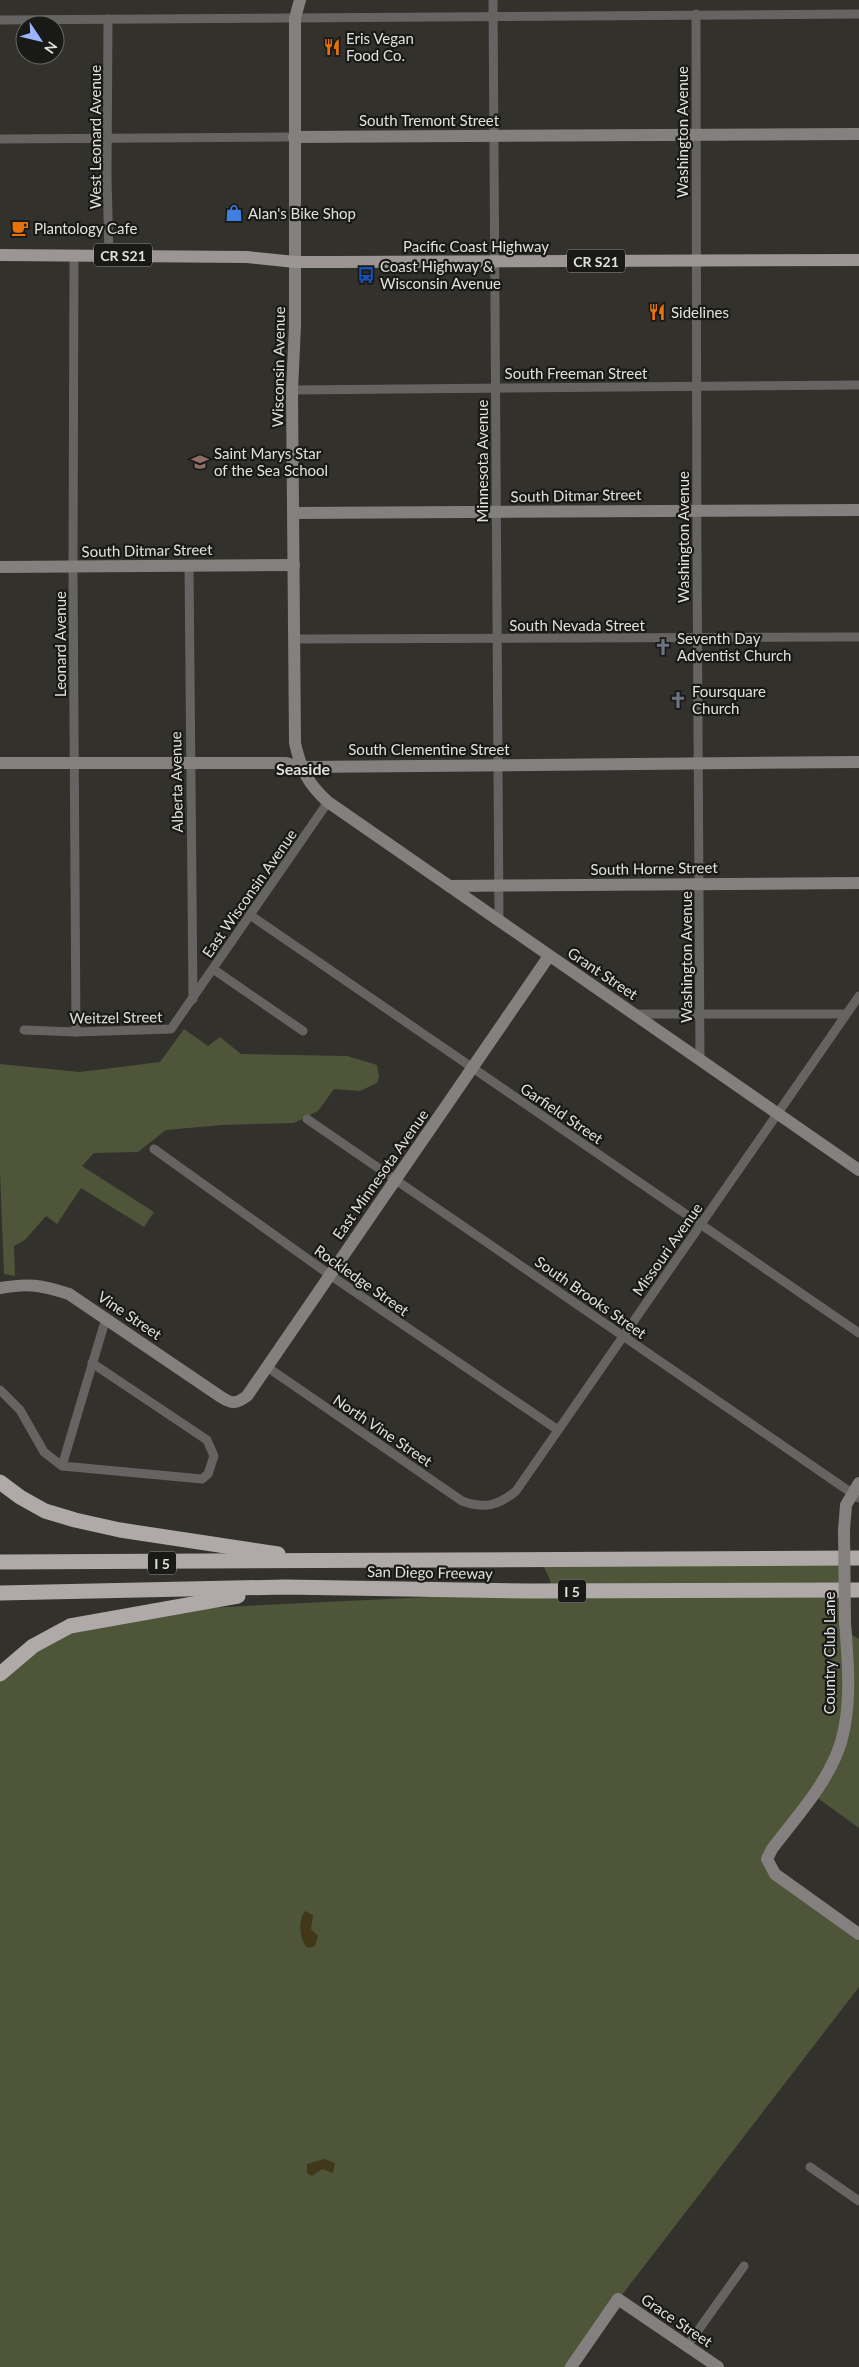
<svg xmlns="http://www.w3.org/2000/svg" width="859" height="2367" font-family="Lato,sans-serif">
<rect width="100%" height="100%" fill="#32312c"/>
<g fill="#4e5539">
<polygon points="184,1029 208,1046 220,1037 241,1054 347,1056 377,1065 379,1077 377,1083 360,1091 334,1089 318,1111 294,1123 222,1125 166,1130 138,1152 94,1153 82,1166 154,1212 144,1227 81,1188 57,1224 46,1216 25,1240 14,1246 15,1276 4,1274 0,1172 0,1064 80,1072 160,1062"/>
<polygon points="538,1555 842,1556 852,1635 859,1639 859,1828 812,1794 769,1862 859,1933 859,1987 618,2300 571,2367 0,2367 0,1672 57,1632 185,1609 551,1591 550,1580"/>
</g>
<g fill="#403818">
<path d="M305,1911L313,1915L311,1929L318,1936L315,1946L308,1948C299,1942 298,1919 305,1911Z"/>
<polygon points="324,2159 335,2163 333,2173 322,2169 312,2176 307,2173 307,2164"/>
</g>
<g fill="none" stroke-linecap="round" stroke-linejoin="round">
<g stroke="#666363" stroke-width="9">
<polyline points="493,0 499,921"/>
<path d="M696,14C696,363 697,711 700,1060"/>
<polyline points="108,19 107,176 109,255"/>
<polyline points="0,20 859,14"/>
<polyline points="0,139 294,137"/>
<polyline points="74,255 73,567 76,1032"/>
<polyline points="292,390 859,385"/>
<polyline points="189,565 193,999"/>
<polyline points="295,639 859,637"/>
<polyline points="250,915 859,1333"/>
<polyline points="213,969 303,1031"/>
<polyline points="634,1014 846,1014"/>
<polyline points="24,1030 76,1032 171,1029 328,802"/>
<polyline points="307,1119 859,1498"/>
<polyline points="154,1149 330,1275 558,1430"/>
<polyline points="92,1363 207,1440 214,1456 208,1474 202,1479 62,1466 106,1318"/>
<path d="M267,1367L462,1501C484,1509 498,1506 516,1491L859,996"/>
<polyline points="0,1390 20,1410 44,1452 62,1466"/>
<polyline points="810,2167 859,2201"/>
<polyline points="687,2346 744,2266"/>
</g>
<g stroke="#84807f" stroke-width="12">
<path d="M300,0L295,18V326L292,390L295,743C301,770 308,784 328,802L859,1170"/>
<polyline points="294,137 859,134"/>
<polyline points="294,513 859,510"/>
<polyline points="0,567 294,565"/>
<polyline points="0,763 286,763 301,767 859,762"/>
<polyline points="449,886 859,883"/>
<path d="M0,1288C29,1283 41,1285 69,1294L221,1397C232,1404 236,1404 247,1396L549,956"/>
<polyline points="844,1530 846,1505 859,1483"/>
<path d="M845,1623C848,1662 852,1705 841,1742C829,1782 796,1817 772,1849L767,1859L775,1874L859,1934"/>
<polyline points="571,2367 618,2299 718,2367"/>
</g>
<polyline stroke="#9b9594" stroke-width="12" points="0,255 247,257 295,262 334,262 859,260"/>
<g stroke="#afa9a7" stroke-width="15">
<polyline points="0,1482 20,1497 45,1511 75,1520 120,1530 278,1554"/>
<polyline points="0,1562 859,1558"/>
<polyline points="0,1593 285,1587 531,1591 859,1590"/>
<polyline points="0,1674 33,1646 70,1626 238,1596"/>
</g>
<polyline stroke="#84807f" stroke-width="12" points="844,1530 845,1623"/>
</g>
<defs>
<g id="restaurant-bare" transform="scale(1.35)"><path d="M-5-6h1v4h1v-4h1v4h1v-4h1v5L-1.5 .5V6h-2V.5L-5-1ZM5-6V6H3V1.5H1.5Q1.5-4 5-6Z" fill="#e8710a" stroke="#191917" stroke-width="2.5" paint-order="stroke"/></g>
<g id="shop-bare" transform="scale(1.35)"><path d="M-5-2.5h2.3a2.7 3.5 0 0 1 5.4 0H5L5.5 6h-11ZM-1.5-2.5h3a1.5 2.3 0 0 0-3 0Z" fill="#3f7fe0" stroke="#191917" stroke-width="2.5" paint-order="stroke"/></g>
<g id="cafe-bare" transform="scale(1.35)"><path d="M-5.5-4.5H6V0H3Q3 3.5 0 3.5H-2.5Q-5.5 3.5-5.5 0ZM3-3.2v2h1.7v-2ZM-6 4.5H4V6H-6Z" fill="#e8710a" stroke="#191917" stroke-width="2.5" paint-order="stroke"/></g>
<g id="bus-bare" transform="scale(1.35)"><path d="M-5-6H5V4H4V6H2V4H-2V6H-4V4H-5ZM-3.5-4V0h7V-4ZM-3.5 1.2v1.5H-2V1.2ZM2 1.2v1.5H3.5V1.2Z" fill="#1a4fb4" stroke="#191917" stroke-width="2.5" paint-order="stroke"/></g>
<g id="school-bare" transform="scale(1.35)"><path d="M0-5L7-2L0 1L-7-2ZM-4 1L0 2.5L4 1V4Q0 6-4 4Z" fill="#8d6e63" stroke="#191917" stroke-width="2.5" paint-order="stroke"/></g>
<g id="church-bare" transform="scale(1.35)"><path d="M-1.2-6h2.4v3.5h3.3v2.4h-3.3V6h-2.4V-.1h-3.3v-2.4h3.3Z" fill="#6b7280" stroke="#191917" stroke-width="2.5" paint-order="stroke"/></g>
</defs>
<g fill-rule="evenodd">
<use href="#restaurant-bare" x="332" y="47"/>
<use href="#shop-bare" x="234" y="213"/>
<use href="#cafe-bare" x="20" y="228"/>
<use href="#bus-bare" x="366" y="275"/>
<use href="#restaurant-bare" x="657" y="312"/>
<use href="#school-bare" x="200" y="462"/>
<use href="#church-bare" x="663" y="647"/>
<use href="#church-bare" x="678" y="700"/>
</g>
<g text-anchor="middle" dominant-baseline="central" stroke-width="4.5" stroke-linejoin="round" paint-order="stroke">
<g fill="#191917" stroke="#a4a4a2" stroke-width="1">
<rect x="94" y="243.5" width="58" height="23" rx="4"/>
<rect x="567" y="249.5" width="58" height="23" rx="4"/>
<rect x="148" y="1551.5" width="28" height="23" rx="4"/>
<rect x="558" y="1579.5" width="28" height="23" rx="4"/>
</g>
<g font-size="14" font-weight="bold" fill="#e0e0dd">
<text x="123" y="255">CR S21</text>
<text x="596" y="261">CR S21</text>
<text x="162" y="1563">I 5</text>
<text x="572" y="1591">I 5</text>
</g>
<g font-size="15" fill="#e0e0dd" stroke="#191917" text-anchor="start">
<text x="346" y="38">Eris Vegan<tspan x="346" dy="17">Food Co.</tspan></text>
<text x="248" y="213">Alan's Bike Shop</text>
<text x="34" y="228">Plantology Cafe</text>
<text x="380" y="266">Coast Highway &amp;<tspan x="380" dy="17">Wisconsin Avenue</tspan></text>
<text x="671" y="312">Sidelines</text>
<text x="214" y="453">Saint Marys Star<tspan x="214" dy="17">of the Sea School</tspan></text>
<text x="677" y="638">Seventh Day<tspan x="677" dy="17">Adventist Church</tspan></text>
<text x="692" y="691">Foursquare<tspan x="692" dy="17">Church</tspan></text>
</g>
<g font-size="15" fill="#e0e0dd" stroke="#191917">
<text x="429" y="120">South Tremont Street</text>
<text transform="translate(682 132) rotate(-90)">Washington Avenue</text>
<text transform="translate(95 137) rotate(-90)">West Leonard Avenue</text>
<text x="476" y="246">Pacific Coast Highway</text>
<text transform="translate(278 367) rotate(-89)">Wisconsin Avenue</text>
<text x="576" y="373">South Freeman Street</text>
<text transform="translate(482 461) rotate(-90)">Minnesota Avenue</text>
<text transform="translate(576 495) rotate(-1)">South Ditmar Street</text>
<text transform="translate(683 537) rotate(-90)">Washington Avenue</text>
<text transform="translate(147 550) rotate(-1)">South Ditmar Street</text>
<text x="577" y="625">South Nevada Street</text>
<text transform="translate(60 644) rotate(-90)">Leonard Avenue</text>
<text x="429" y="749">South Clementine Street</text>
<text transform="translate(176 782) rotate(-91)">Alberta Avenue</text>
<text transform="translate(654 868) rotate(-1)">South Horne Street</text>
<text transform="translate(249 893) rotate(-55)">East Wisconsin Avenue</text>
<text transform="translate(686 957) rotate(-90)">Washington Avenue</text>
<text transform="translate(603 973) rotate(34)">Grant Street</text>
<text transform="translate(116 1017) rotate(-1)">Weitzel Street</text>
<text transform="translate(562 1113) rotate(34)">Garfield Street</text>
<text transform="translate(380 1174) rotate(-55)">East Minnesota Avenue</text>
<text transform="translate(667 1249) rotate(-55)">Missouri Avenue</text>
<text transform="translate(362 1280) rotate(35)">Rockledge Street</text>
<text transform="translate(591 1297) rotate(35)">South Brooks Street</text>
<text transform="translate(130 1315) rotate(34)">Vine Street</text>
<text transform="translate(383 1430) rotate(34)">North Vine Street</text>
<text transform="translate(430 1572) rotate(1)">San Diego Freeway</text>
<text transform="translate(829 1653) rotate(-90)">Country Club Lane</text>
<text transform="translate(677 2320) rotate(34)">Grace Street</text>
</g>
<g font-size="16" font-weight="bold" fill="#e0e0dd" stroke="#191917">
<text x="303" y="768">Seaside</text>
</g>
</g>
<g transform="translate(40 40) rotate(125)"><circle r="24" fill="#191917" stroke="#696966"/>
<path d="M0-4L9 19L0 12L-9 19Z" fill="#9bb4fd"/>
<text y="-8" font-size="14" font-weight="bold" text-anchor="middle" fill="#e0e0dd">N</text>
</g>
</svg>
